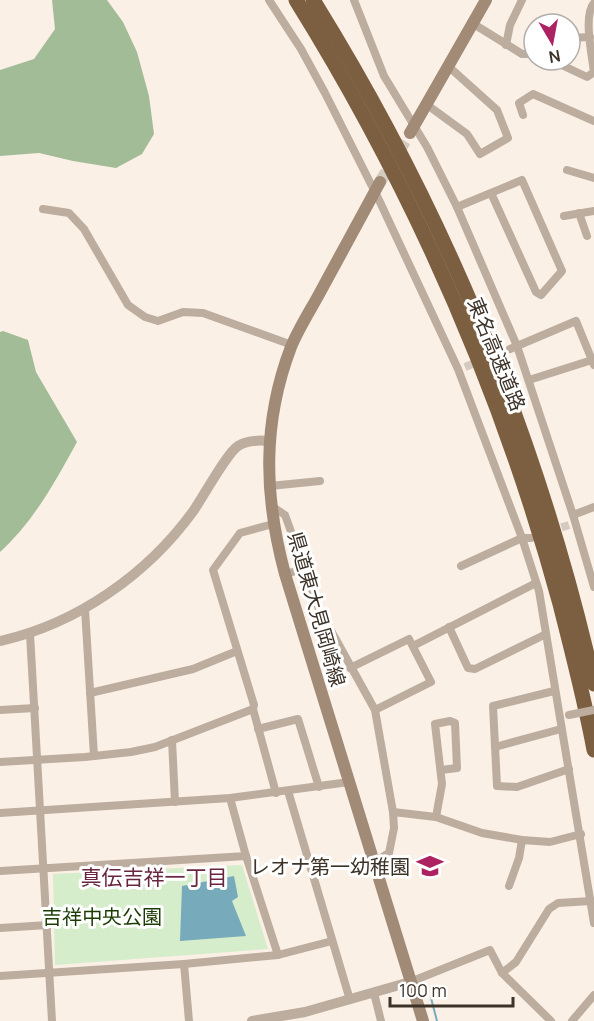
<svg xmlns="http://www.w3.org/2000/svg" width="594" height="1021" font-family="Manrope,'Noto Sans JP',sans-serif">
<rect width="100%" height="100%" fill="#fbf0e6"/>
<polygon fill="#d6edcb" points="242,865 268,949 55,965 53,874"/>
<g fill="#a2bc97">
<polygon points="52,0 107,0 123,22 137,52 149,96 154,134 142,154 116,168 73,161 39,153 0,156 0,70 34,59 55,29"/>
<path d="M3,331L28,340L36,372L77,442C55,482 34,521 0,552V332Z"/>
</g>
<polygon fill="#7ab" points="234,876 238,897 232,901 246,936 180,941 182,886"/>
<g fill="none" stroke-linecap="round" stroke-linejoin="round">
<polyline stroke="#7ab" stroke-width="2" points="431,998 437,1021"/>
<g stroke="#d5cac0" stroke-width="8" stroke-dasharray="8 4" stroke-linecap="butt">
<polyline points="465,367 510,349"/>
<polyline points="550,531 569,525"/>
</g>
<polyline stroke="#d5cac0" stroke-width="12" stroke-dasharray="12 6" stroke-linecap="butt" points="380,182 410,133"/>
<g stroke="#bcad9f" stroke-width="8">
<polyline points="269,0 301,49 325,93 379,200 458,369 522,538 539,591 594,923"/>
<polyline points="354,0 384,76 427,147 457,207 517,346 573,515 594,587"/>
<path d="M594,3C583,15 592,55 594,72"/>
<polyline points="472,23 522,54 534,54"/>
<polyline points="570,38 590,37"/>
<polyline points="506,45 510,25 522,0"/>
<polyline points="551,60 587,77 594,72"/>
<polyline points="426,104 467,134 480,154 508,138 497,110 448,66"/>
<polyline points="523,115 519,103 533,94 594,121"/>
<polyline points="567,170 594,178"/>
<polyline points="457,207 522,180 562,271 541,295 536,292 491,193"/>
<polyline points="43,209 69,213 84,229 128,305 145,317 158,321 183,312 203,313 292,345"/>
<polyline points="579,213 587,236"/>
<polyline points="564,216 594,211"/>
<polyline points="510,349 576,321 594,365"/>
<polyline points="529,380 592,360"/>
<polyline points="270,486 320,481"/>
<polyline points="273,507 285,515 319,609 375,710 393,812 394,828 389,853 373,863"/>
<polyline points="573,515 594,507"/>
<polyline points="273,524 240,533 213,570 254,705 253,709 276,793"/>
<polyline points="461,566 522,538 531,538"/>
<polyline points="285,574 304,569"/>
<polyline points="85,609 94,756"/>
<polyline points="449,627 468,668 475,669 546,634"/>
<polyline points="30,634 52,1021"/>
<polyline points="413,646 536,583"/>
<polyline points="350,668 409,639 431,682 375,710"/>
<polyline points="554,691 493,706 497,786 517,787 569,769"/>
<polyline points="90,693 193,669 237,651"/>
<polyline points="0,710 35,708"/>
<polyline points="258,729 298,719 319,787"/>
<polyline points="172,740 175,802"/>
<polyline points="495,747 561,729"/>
<polyline points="0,762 85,757 131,752 155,747 253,709"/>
<polyline points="288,791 350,1000"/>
<polyline points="230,798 246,856 278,955"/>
<polyline points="393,812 436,817 482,833 522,840 550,842 581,834"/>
<polyline points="0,813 230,798 349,782"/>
<polyline points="436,817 442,784 435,724 450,721 455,723 457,768 441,770"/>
<polyline points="0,871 246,856"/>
<polyline points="509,886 519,858 522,840"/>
<polyline points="0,928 48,925"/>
<polyline points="184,964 189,1021"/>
<polyline points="502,973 516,962 549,909 558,903 591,901"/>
<polyline points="0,976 184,964 278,955 332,941"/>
<polyline points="410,982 490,950 502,973 551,1021"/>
<polyline points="374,993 381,1021"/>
<polyline points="572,1021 594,995"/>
</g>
<g stroke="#bcad9f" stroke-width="10">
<path d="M0,641C77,624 148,574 194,510C203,497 227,453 238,446C247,440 258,440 269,441"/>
<polyline points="252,1021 305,1012 410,982"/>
</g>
<g stroke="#a18b76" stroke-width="12">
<polyline points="410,133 486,0"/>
<path d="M380,182C359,221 338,259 317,298C308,314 298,330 291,347C262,423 264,496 285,574L423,1021"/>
</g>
<g stroke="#7c5e40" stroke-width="15">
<path d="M296,0C413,188 502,391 560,604C572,652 585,701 594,750"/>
<path d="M313,0C444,211 539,442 594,684"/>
</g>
<polyline stroke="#bcad9f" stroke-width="8" points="569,715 594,710"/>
</g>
<defs>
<g id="school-bare" transform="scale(2.07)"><path d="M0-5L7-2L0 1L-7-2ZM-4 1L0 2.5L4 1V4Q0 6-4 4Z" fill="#ad2260" stroke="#fff" stroke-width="2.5" paint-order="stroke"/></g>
</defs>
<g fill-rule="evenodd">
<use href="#school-bare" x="430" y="866"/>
</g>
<g text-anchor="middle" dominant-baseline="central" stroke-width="6" stroke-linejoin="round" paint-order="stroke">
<g font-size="20" fill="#3c3228" stroke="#fff">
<text transform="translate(497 354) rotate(68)">東名高速道路</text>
<text transform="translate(317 609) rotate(74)">県道東大見岡崎線</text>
</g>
<g font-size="20" fill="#3c3228" stroke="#fff" text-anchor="end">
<text x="410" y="866">レオナ第一幼稚園</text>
</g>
<g font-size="20" fill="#1c3c05" stroke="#fff">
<text x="102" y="916">吉祥中央公園</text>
</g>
<g font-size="21" fill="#68253f" stroke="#fff">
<text x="154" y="877">真伝吉祥一丁目</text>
</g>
</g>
<g transform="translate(552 42) rotate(170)"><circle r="28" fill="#ffffff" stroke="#b1ada9" stroke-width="1.5"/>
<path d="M0-4.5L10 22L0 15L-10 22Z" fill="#ad2260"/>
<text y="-9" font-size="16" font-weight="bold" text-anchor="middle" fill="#3c3228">N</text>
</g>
<path d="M390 997v9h123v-9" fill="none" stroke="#3c3228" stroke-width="3"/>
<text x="399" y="997" font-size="18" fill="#3c3228" stroke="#ffffff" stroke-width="4.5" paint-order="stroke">100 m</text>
</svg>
